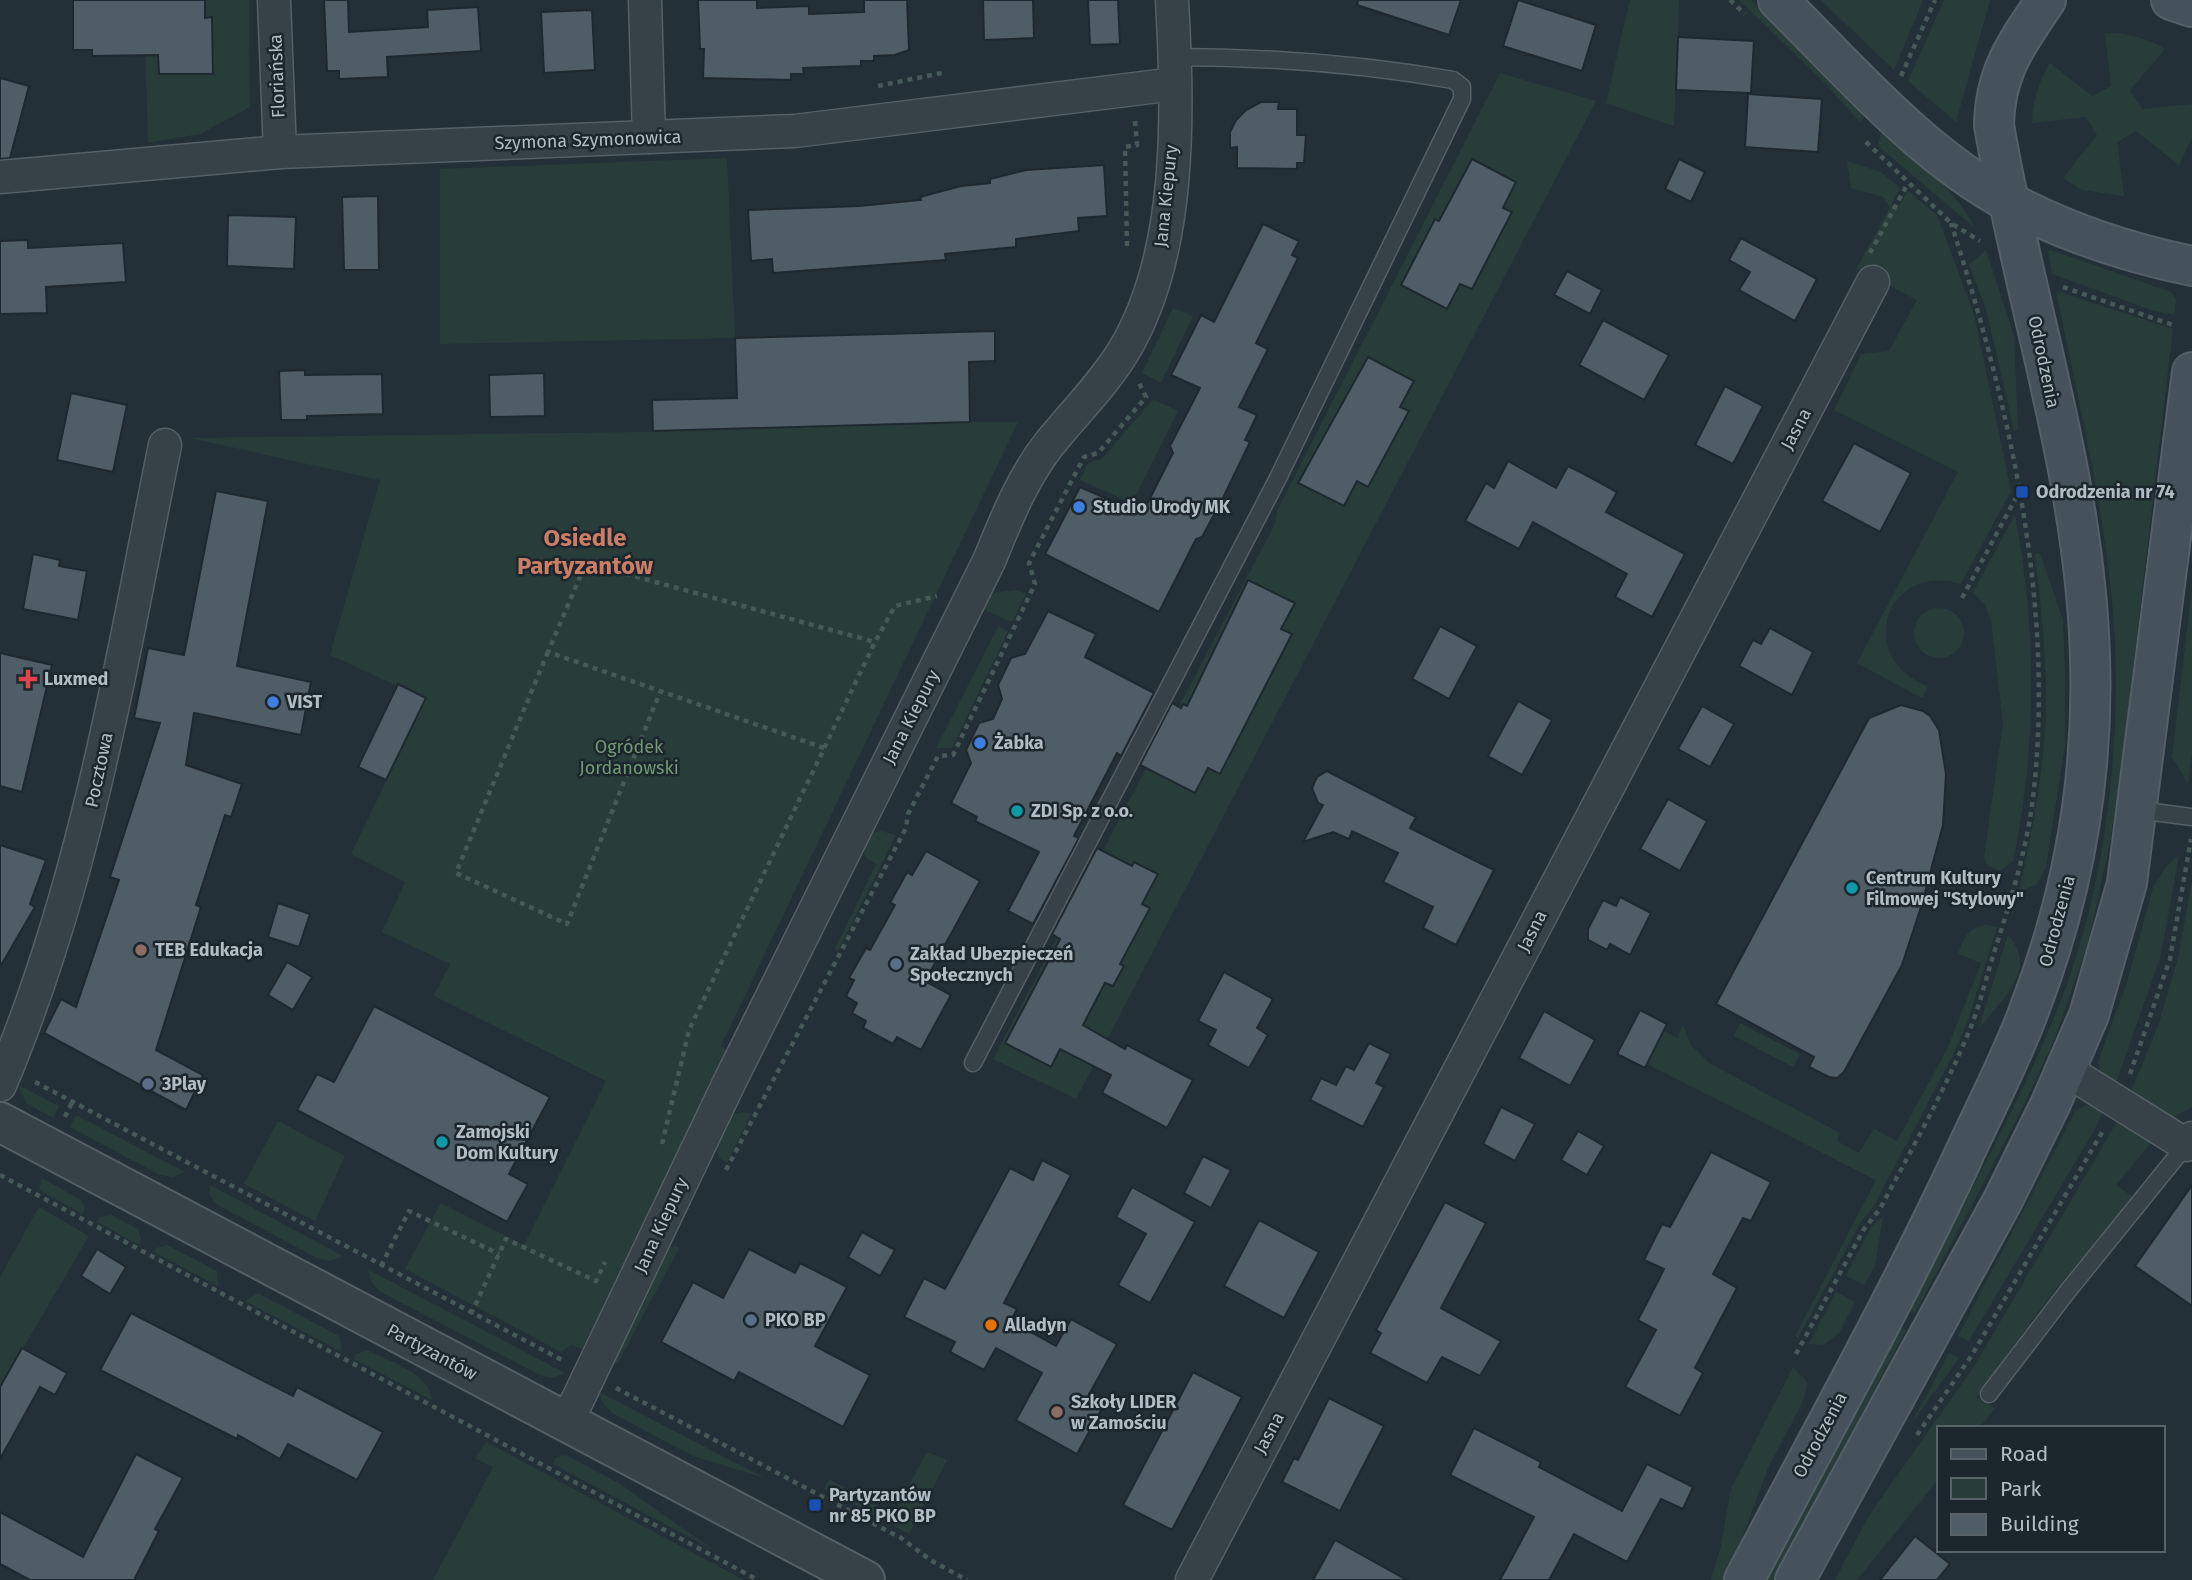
<svg xmlns="http://www.w3.org/2000/svg" width="2192" height="1580" font-family="'Fira Sans',sans-serif">
<rect width="100%" height="100%" fill="#233038"/>
<g fill="#283d39">
<polygon points="144,0 249,0 250,107 200,134 148,143"/>
<polygon points="1630,0 1679,0 1674,126 1606,103"/>
<polygon points="1739,0 1751,0 1865,116 1860,122 1825,83"/>
<polygon points="1821,0 1923,0 1894,70"/>
<polygon points="1944,0 1990,0 1956,122 1908,81"/>
<path d="M2105,33C2128,33 2144,37 2165,49L2130,90L2142,109L2192,104V138L2179,165L2136,131L2117,142L2124,196L2082,190L2063,178L2097,135L2086,117L2032,123C2033,100 2038,83 2050,63L2092,96L2111,86Z"/>
<polygon points="1500,73 1596,101 1076,1099 993,1059 1275,524 1277,511"/>
<path d="M1882,129C1916,160 1954,187 1975,228L1878,146Z"/>
<polygon points="727,158 735,338 440,344 440,169"/>
<path d="M1847,161L1881,172L1900,188L1891,205L1897,209L1908,191L1937,215L1974,314L2011,491L1961,584C1885,561 1854,659 1928,686L1922,698L1857,663L1958,472L1834,410L1861,354L1889,351L1917,300L1856,269L1890,208L1883,197L1851,188Z"/>
<polygon points="1986,250 2014,336 2018,429 2014,430 1986,309 1969,265"/>
<polygon points="2051,250 2171,292 2176,299 2175,315 2154,311 2052,274 2048,251"/>
<path d="M2056,291L2173,329L2121,769L2110,842L2088,943L2055,1038L2021,1111L1915,1313L1908,1309C1963,1203 2024,1099 2066,987C2107,875 2123,732 2113,612C2104,504 2077,397 2056,291Z"/>
<polygon points="1173,308 1193,316 1161,383 1142,373"/>
<polygon points="1153,399 1178,411 1132,503 1080,480 1088,463 1102,459"/>
<polygon points="970,422 1018,422 721,1046 727,1050 582,1349 571,1345 561,1352 405,1269 441,1203 524,1245 606,1081 434,996 450,964 382,932 405,882 351,854 426,699 330,655 380,480 190,438 640,432"/>
<path d="M2015,515C2037,631 2037,746 2013,861L2000,871L1988,866L1984,857L2003,723L1991,621L1985,605L1973,592Z"/>
<path d="M2040,553L2063,620L2065,672V745L2046,867L2037,884L2019,892C2033,826 2047,760 2046,692C2046,646 2040,600 2035,554Z"/>
<polygon points="2192,588 2192,752 2188,784 2172,757"/>
<polygon points="1015,590 1026,594 1012,622 980,608 993,593"/>
<circle cx="1939" cy="633" r="25"/>
<polygon points="998,627 1008,631 952,748 936,748"/>
<polygon points="881,831 896,835 838,951 835,949 876,864 866,858 862,848 870,834"/>
<polygon points="2179,855 2161,955 2115,1086 2100,1074 2098,1061 2126,986 2153,888 2165,868"/>
<polygon points="2192,880 2192,1107 2172,1118 2116,1185 2133,1197 2047,1300 1976,1397 1995,1408 1979,1428 1938,1428 1938,1480 1857,1580 1835,1580 1868,1517 1975,1365 2122,1113 2158,1026 2178,958"/>
<path d="M1986,925L1997,927L1968,1020L1954,1053L1873,1208L1862,1220L1798,1338L1795,1336L1876,1180L1647,1064L1664,1031L1677,1038L1683,1025L1691,1045L1709,1063L1840,1133L1837,1141L1859,1153L1874,1129L1897,1141L1947,1049L1981,963L1958,954C1964,938 1968,927 1986,925Z"/>
<path d="M2008,935C2041,972 1997,1003 1978,1030Z"/>
<polygon points="1740,1023 1800,1054 1793,1067 1734,1036"/>
<polygon points="18,1085 59,1106 53,1118 26,1103"/>
<polygon points="2091,1103 2106,1106 2092,1134 1969,1341 1958,1336 2076,1110"/>
<polygon points="745,1112 751,1114 727,1163 718,1157 717,1143 732,1114"/>
<polygon points="76,1115 185,1172 173,1177 160,1175 70,1127"/>
<polygon points="278,1121 345,1156 315,1221 244,1184"/>
<polygon points="42,1178 81,1200 85,1209 82,1214 39,1190"/>
<polygon points="210,1185 343,1256 330,1261 317,1258 216,1204 210,1195"/>
<polygon points="39,1207 89,1236 0,1387 0,1277"/>
<polygon points="111,1215 138,1229 141,1240 139,1245 97,1222 99,1217"/>
<polygon points="1883,1216 1875,1266 1864,1285 1846,1276 1871,1227"/>
<polygon points="167,1245 217,1271 218,1286 154,1252 156,1248"/>
<polygon points="675,1246 679,1248 619,1361 616,1364 609,1362 665,1248"/>
<polygon points="369,1270 565,1373 551,1378 538,1374 379,1291 371,1281"/>
<polygon points="1836,1292 1855,1302 1839,1333 1823,1345 1809,1344"/>
<polygon points="258,1293 339,1336 342,1347 340,1351 245,1301"/>
<polygon points="1898,1326 1906,1330 1774,1580 1763,1580"/>
<path d="M367,1350C388,1361 430,1373 432,1400L354,1359L356,1354Z"/>
<polygon points="1949,1353 1959,1358 1911,1424"/>
<polygon points="1793,1367 1807,1382 1804,1399 1768,1468 1729,1573 1725,1580 1711,1580 1721,1546 1731,1489"/>
<polygon points="599,1392 765,1478 693,1456 612,1413 603,1403"/>
<polygon points="486,1442 744,1580 433,1580 493,1467 475,1458"/>
<polygon points="927,1452 947,1460 909,1534 824,1489 829,1479 893,1514"/>
<polygon points="566,1455 620,1484 715,1551 553,1464 556,1457"/>
</g>
<g fill="#4e5d66" stroke="#1e282f" stroke-width="2">
<polygon points="73,0 205,0 205,18 212,17 213,74 159,74 158,55 92,56 92,50 73,50"/>
<polygon points="324,0 348,0 349,32 428,27 427,10 478,7 481,51 387,57 388,77 339,79 339,71 327,71"/>
<polygon points="698,0 757,0 757,8 809,6 809,14 864,12 864,0 907,0 909,50 895,55 874,56 874,61 861,61 861,66 803,68 804,74 791,74 791,80 703,78 704,49 700,49"/>
<polygon points="983,0 1033,0 1034,38 984,40"/>
<polygon points="1088,0 1118,0 1120,44 1090,45"/>
<polygon points="1358,0 1461,0 1449,35 1357,5"/>
<polygon points="1518,0 1596,25 1582,71 1503,46"/>
<polygon points="592,10 595,70 544,73 541,12"/>
<polygon points="1678,37 1754,41 1751,93 1676,90"/>
<polygon points="0,78 29,86 10,158 0,159"/>
<polygon points="1748,94 1822,99 1818,152 1745,147"/>
<polygon points="1261,102 1279,102 1278,109 1297,109 1297,135 1306,135 1304,163 1297,163 1297,169 1237,168 1237,147 1230,148 1230,132 1236,120 1246,110"/>
<polygon points="1472,159 1516,182 1503,208 1512,212 1472,289 1460,284 1447,309 1401,285 1435,219 1439,221"/>
<polygon points="1679,159 1705,172 1691,202 1665,189"/>
<polygon points="1104,165 1107,216 1078,218 1079,231 1016,239 1016,247 945,254 946,260 773,273 772,259 751,261 748,210 859,206 921,200 920,197 961,186 990,183 990,179 1026,170"/>
<polygon points="378,196 379,270 344,270 342,197"/>
<polygon points="228,215 296,217 294,269 227,266"/>
<polygon points="1263,224 1299,241 1292,255 1298,258 1256,343 1268,349 1239,407 1257,415 1245,440 1250,442 1221,502 1202,537 1196,539 1159,612 1045,554 1080,487 1142,514 1173,453 1170,446 1200,388 1171,375 1201,315 1214,322"/>
<polygon points="1741,238 1817,279 1795,321 1739,290 1750,272 1729,260"/>
<polygon points="28,240 28,248 123,243 126,282 46,287 47,313 0,314 0,241"/>
<polygon points="1567,271 1602,290 1590,314 1554,295"/>
<polygon points="1603,320 1669,355 1644,400 1579,365"/>
<polygon points="995,331 995,361 969,362 970,422 653,431 652,400 737,398 735,338"/>
<polygon points="1368,357 1414,381 1400,407 1409,411 1368,487 1357,481 1344,506 1298,483"/>
<polygon points="305,370 305,375 382,374 383,414 307,416 307,420 281,420 279,371"/>
<polygon points="544,373 545,416 490,417 489,375"/>
<polygon points="1725,386 1763,406 1733,464 1695,445"/>
<polygon points="71,393 127,405 113,472 57,460"/>
<polygon points="1854,443 1911,473 1880,532 1822,501"/>
<polygon points="1508,461 1556,488 1568,466 1586,475 1617,492 1606,512 1685,554 1652,617 1615,597 1627,574 1533,522 1519,549 1465,521 1486,483 1494,488"/>
<polygon points="216,491 268,501 237,666 311,682 301,735 194,713 186,765 242,784 231,817 225,815 196,905 201,907 156,1050 203,1075 186,1110 44,1033 61,999 76,1007 119,880 110,877 160,723 134,718 148,648 184,655"/>
<polygon points="33,554 60,560 59,566 87,571 78,620 23,609"/>
<polygon points="1248,580 1295,603 1281,629 1292,634 1220,774 1208,768 1195,793 1140,765 1172,703 1181,708 1183,704 1187,706"/>
<polygon points="1048,611 1096,634 1085,657 1154,693 1121,756 1117,753 1074,836 1079,838 1033,924 1008,911 1039,852 975,821 977,817 951,803 971,763 966,750 979,723 993,719 1002,699 998,685 1011,658 1025,654"/>
<polygon points="1440,626 1477,646 1449,699 1412,679"/>
<polygon points="1770,628 1813,652 1792,695 1739,666 1753,640 1761,644"/>
<polygon points="0,653 52,665 22,792 0,786"/>
<polygon points="398,684 426,698 386,780 358,767"/>
<polygon points="1518,701 1552,720 1522,775 1488,756"/>
<polygon points="1901,705 1923,711 1930,716 1939,730 1946,774 1943,825 1922,904 1902,965 1844,1072 1837,1078 1829,1077 1809,1067 1814,1057 1716,1004 1869,718"/>
<polygon points="1702,706 1734,724 1710,767 1678,749"/>
<polygon points="1327,771 1416,817 1410,828 1494,870 1456,945 1423,928 1433,907 1383,882 1398,853 1352,831 1349,839 1333,832 1303,842 1323,805 1318,803 1312,788 1317,777"/>
<polygon points="1668,799 1707,821 1680,871 1640,849"/>
<polygon points="0,845 46,860 30,904 35,907 0,967"/>
<polygon points="1097,848 1132,866 1134,862 1158,874 1142,904 1150,908 1120,964 1124,966 1113,986 1105,983 1083,1025 1125,1049 1127,1045 1193,1080 1167,1128 1102,1093 1111,1075 1060,1049 1051,1067 1005,1043 1060,939 1052,934"/>
<polygon points="926,851 980,881 925,981 951,995 921,1050 897,1037 893,1044 863,1028 866,1021 852,1013 857,1003 846,996 854,980 849,978 866,948 870,950 895,905 890,903 907,872 912,875"/>
<polygon points="1620,897 1651,913 1630,955 1610,944 1607,950 1588,940 1588,929 1603,900 1616,906"/>
<polygon points="278,903 310,914 299,947 268,937"/>
<polygon points="287,962 312,977 293,1010 268,995"/>
<polygon points="1224,972 1273,999 1257,1028 1268,1035 1249,1068 1208,1045 1216,1030 1198,1021"/>
<polygon points="374,1006 550,1097 509,1174 528,1184 507,1222 297,1110 317,1074 334,1082"/>
<polygon points="1640,1010 1667,1024 1645,1068 1617,1054"/>
<polygon points="1544,1011 1595,1040 1570,1086 1519,1058"/>
<polygon points="1369,1043 1391,1054 1376,1083 1384,1087 1363,1127 1310,1100 1321,1078 1336,1085 1346,1066 1354,1070"/>
<polygon points="1501,1107 1535,1124 1515,1161 1483,1144"/>
<polygon points="1578,1131 1604,1146 1587,1175 1561,1160"/>
<polygon points="1711,1152 1771,1182 1751,1221 1743,1218 1713,1274 1737,1288 1695,1368 1703,1373 1680,1416 1625,1387 1656,1330 1638,1320 1664,1269 1644,1260 1662,1224 1670,1227"/>
<polygon points="1203,1156 1231,1170 1211,1208 1184,1193"/>
<polygon points="1042,1160 1071,1175 1004,1303 1017,1309 1011,1321 1056,1346 1071,1319 1117,1344 1087,1398 1103,1407 1077,1454 1016,1420 1042,1373 996,1348 984,1370 950,1352 955,1342 904,1317 924,1278 945,1289 1010,1168 1033,1180"/>
<polygon points="2192,1185 2192,1306 2135,1266"/>
<polygon points="1132,1187 1195,1222 1150,1303 1118,1285 1146,1234 1116,1217"/>
<polygon points="1445,1202 1486,1223 1441,1308 1501,1341 1480,1376 1442,1357 1427,1383 1370,1353 1381,1333 1376,1330"/>
<polygon points="1259,1220 1319,1252 1284,1318 1224,1286"/>
<polygon points="862,1232 895,1250 880,1276 848,1257"/>
<polygon points="97,1249 126,1267 110,1294 81,1276"/>
<polygon points="749,1249 795,1273 800,1263 847,1287 815,1346 870,1375 843,1427 739,1372 734,1381 661,1342 693,1282 723,1298"/>
<polygon points="131,1313 293,1396 297,1387 383,1432 357,1480 288,1444 280,1459 238,1435 237,1439 100,1370"/>
<polygon points="22,1348 67,1373 55,1395 40,1387 0,1459 0,1387"/>
<polygon points="1193,1372 1242,1397 1172,1530 1123,1505"/>
<polygon points="1329,1398 1384,1426 1340,1511 1282,1482 1294,1458 1298,1460"/>
<polygon points="1474,1428 1541,1462 1539,1467 1622,1511 1647,1464 1693,1487 1683,1509 1661,1499 1627,1562 1574,1534 1549,1580 1500,1580 1534,1517 1450,1475"/>
<polygon points="136,1454 183,1478 155,1529 159,1531 134,1580 30,1580 0,1564 0,1512 83,1557"/>
<polygon points="1915,1536 1950,1564 1937,1580 1880,1580"/>
<polygon points="1335,1540 1407,1580 1313,1580"/>
</g>
<g fill="none" stroke-linecap="round" stroke-linejoin="round">
<g stroke="#545f66" stroke-width="19">
<g id="service">
<polyline points="2138,810 2192,817"/>
<path d="M973,1063L1277,480L1462,99V87L1453,80C1361,64 1268,57 1174,57"/>
<polyline points="1989,1394 2067,1292 2186,1145 2190,1148"/>
</g>
</g>
<g stroke="#545f66" stroke-width="35">
<g id="minor">
<polyline points="274,0 280,152"/>
<polyline points="645,0 649,137"/>
<polyline points="0,177 280,152 795,131 1175,84"/>
<polyline points="2066,1070 2186,1145 2192,1138"/>
<path d="M0,1085C87,879 121,662 165,445"/>
<path d="M567,1422L729,1083L989,561C1006,520 1022,478 1050,443C1074,413 1102,386 1123,352C1183,254 1178,111 1172,0"/>
<polyline points="1192,1580 1873,282"/>
</g>
</g>
<g stroke="#545f66" stroke-width="42">
<polyline id="tertiary" points="0,1122 865,1580"/>
</g>
<g stroke="#545f66" stroke-width="42">
<g id="secondary">
<path d="M1778,0C1850,71 1921,155 2011,203C2068,233 2129,253 2192,266"/>
<polyline points="2171,0 2192,7"/>
<path d="M1744,1580C1817,1441 1894,1304 1961,1161C1983,1112 2009,1064 2028,1013C2072,900 2094,779 2090,657C2085,476 2024,302 1994,125C1995,71 2017,43 2046,0"/>
<polyline points="1795,1580 2003,1200 2051,1103 2089,1015 2127,883 2192,372"/>
</g>
</g>
<g stroke="#465a58" stroke-width="4.5" stroke-dasharray="5 5" stroke-linecap="butt">
<polyline points="1730,0 1745,14"/>
<polyline points="1901,76 1935,0"/>
<polyline points="878,86 942,73"/>
<polyline points="1866,142 1951,223 1980,241"/>
<polyline points="1127,246 1125,147 1137,145 1135,121"/>
<polyline points="1870,253 1908,183"/>
<polyline points="2063,287 2173,325"/>
<polyline points="1962,598 2018,494"/>
<polyline points="548,652 456,873 567,924 660,692"/>
<polyline points="824,748 548,652 586,563 875,642"/>
<polyline points="2130,1074 2170,959 2191,839"/>
<polyline points="35,1082 562,1360"/>
<polyline points="65,1117 72,1102"/>
<polyline points="662,1144 689,1030 875,642 895,606 937,596"/>
<polyline points="726,1170 906,828 908,814 938,756 953,755 1035,584 1029,563 1084,457 1098,453 1146,397 1139,383"/>
<polyline points="0,1175 758,1580"/>
<polyline points="381,1266 409,1211 499,1254"/>
<polyline points="471,1314 506,1239 596,1281 605,1262"/>
<path d="M1796,1354L1864,1229L1880,1209C1911,1150 1945,1091 1970,1029C1980,1005 1986,978 1994,953C2009,905 2025,856 2032,805C2057,612 2010,407 1951,223"/>
<polyline points="616,1388 901,1538 932,1561 967,1580"/>
<polyline points="1917,1435 1972,1355 2104,1129"/>
</g>
<use href="#service" stroke="#364148" stroke-width="16"/>
<use href="#minor" stroke="#364148" stroke-width="32"/>
<use href="#tertiary" stroke="#364148" stroke-width="38"/>
<use href="#secondary" stroke="#45525b" stroke-width="38"/>
</g>
<g fill="#1a4fb4" stroke="#1c262d" stroke-width="2.5">
<rect x="2015" y="485" width="14" height="14" rx="3.5"/>
<rect x="808" y="1498" width="14" height="14" rx="3.5"/>
</g>
<g fill="#3f7fe0" stroke="#1c262d" stroke-width="2.5">
<circle cx="1079" cy="507" r="7"/>
<circle cx="273" cy="702" r="7"/>
<circle cx="980" cy="743" r="7"/>
</g>
<path fill="#e0444e" stroke="#1c262d" stroke-width="2.5" d="M24.5 668.5h7v7h7v7h-7v7h-7v-7h-7v-7h7z"/>
<g fill="#0f9aa8" stroke="#1c262d" stroke-width="2.5">
<circle cx="1017" cy="811" r="7"/>
<circle cx="1852" cy="888" r="7"/>
<circle cx="442" cy="1142" r="7"/>
</g>
<g fill="#8d6e63" stroke="#1c262d" stroke-width="2.5">
<circle cx="141" cy="950" r="7"/>
<circle cx="1057" cy="1412" r="7"/>
</g>
<g fill="#5c6f8a" stroke="#1c262d" stroke-width="2.5">
<circle cx="896" cy="964" r="7"/>
<circle cx="148" cy="1084" r="7"/>
<circle cx="751" cy="1320" r="7"/>
</g>
<circle fill="#e8710a" stroke="#1c262d" stroke-width="2.5" cx="991" cy="1325" r="7"/>
<g text-anchor="middle" dominant-baseline="central" stroke-width="5" stroke-linejoin="round" paint-order="stroke">
<g font-size="18" fill="#b1bdc4" stroke="#1c262d">
<text transform="translate(277 76) rotate(-92)">Floriańska</text>
<text transform="translate(588 140) rotate(-2)">Szymona Szymonowica</text>
<text transform="translate(1166 196) rotate(-84)">Jana Kiepury</text>
<text transform="translate(2044 362) rotate(78)">Odrodzenia</text>
<text transform="translate(1796 429) rotate(-62)">Jasna</text>
<text transform="translate(911 717) rotate(-63)">Jana Kiepury</text>
<text transform="translate(99 770) rotate(-78)">Pocztowa</text>
<text transform="translate(2057 921) rotate(-75)">Odrodzenia</text>
<text transform="translate(1532 931) rotate(-63)">Jasna</text>
<text transform="translate(661 1225) rotate(-65)">Jana Kiepury</text>
<text transform="translate(432 1352) rotate(28)">Partyzantów</text>
<text transform="translate(1269 1433) rotate(-62)">Jasna</text>
<text transform="translate(1820 1435) rotate(-62)">Odrodzenia</text>
</g>
<g font-size="18" font-weight="bold" fill="#b1bdc4" stroke="#1c262d" text-anchor="start">
<text x="2036" y="492">Odrodzenia nr 74</text>
<text x="1093" y="507">Studio Urody MK</text>
<text x="44" y="679">Luxmed</text>
<text x="287" y="702">VIST</text>
<text x="994" y="743">Żabka</text>
<text x="1031" y="811">ZDI Sp. z o.o.</text>
<text x="1866" y="878">Centrum Kultury<tspan x="1866" dy="21">Filmowej "Stylowy"</tspan></text>
<text x="155" y="950">TEB Edukacja</text>
<text x="910" y="954">Zakład Ubezpieczeń<tspan x="910" dy="21">Społecznych</tspan></text>
<text x="162" y="1084">3Play</text>
<text x="456" y="1132">Zamojski<tspan x="456" dy="21">Dom Kultury</tspan></text>
<text x="765" y="1320">PKO BP</text>
<text x="1005" y="1325">Alladyn</text>
<text x="1071" y="1402">Szkoły LIDER<tspan x="1071" dy="21">w Zamościu</tspan></text>
<text x="829" y="1495">Partyzantów<tspan x="829" dy="21">nr 85 PKO BP</tspan></text>
</g>
<g font-size="18" fill="#719872" stroke="#1c262d">
<text x="629" y="747">Ogródek<tspan x="629" dy="21">Jordanowski</tspan></text>
</g>
<g font-size="24" font-weight="bold" fill="#cb7d65" stroke="#1c262d">
<text x="585" y="538">Osiedle<tspan x="585" dy="28">Partyzantów</tspan></text>
</g>
</g>
<rect x="1937" y="1426" width="228" height="126" fill="#1c262d" stroke="#586269" stroke-width="2"/>
<rect x="1951" y="1449" width="35" height="10" fill="#45525b" stroke="#586269" stroke-width="2"/>
<text x="2000" y="1461" font-size="21" fill="#b1bdc4">Road</text>
<rect x="1951" y="1478" width="35" height="21" fill="#283d39" stroke="#586269" stroke-width="2"/>
<text x="2000" y="1496" font-size="21" fill="#b1bdc4">Park</text>
<rect x="1951" y="1514" width="35" height="21" fill="#4e5d66" stroke="#586269" stroke-width="2"/>
<text x="2000" y="1531" font-size="21" fill="#b1bdc4">Building</text>
</svg>
